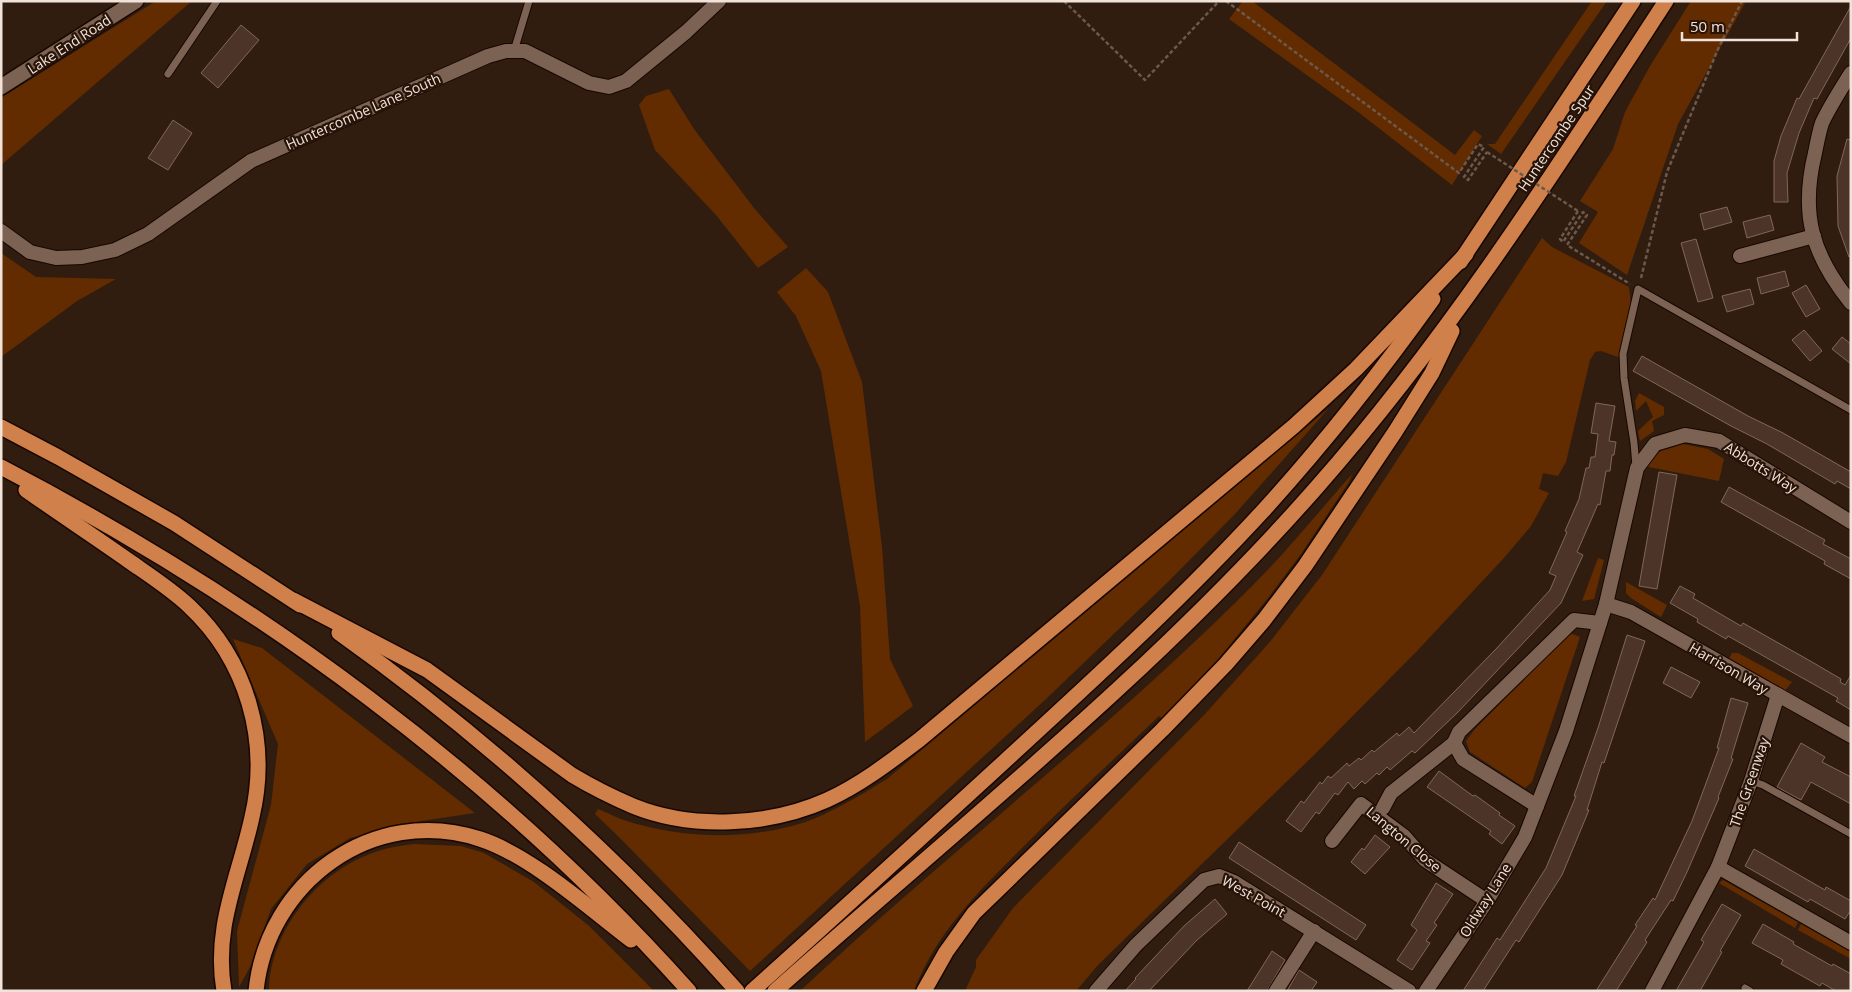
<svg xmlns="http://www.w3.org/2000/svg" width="1852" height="992" font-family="'Open Sans',sans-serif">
<rect width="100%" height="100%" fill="#311d0f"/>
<g fill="#622c00">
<polygon points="156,1 192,1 1,165 1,98"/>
<polygon points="1243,1 1252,1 1455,155 1474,130 1482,136 1452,185 1358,112 1229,19"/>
<polygon points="1592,1 1607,1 1501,154 1487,144 1495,144"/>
<polygon points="1691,1 1746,1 1678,124 1627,275 1579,243 1598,212 1580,201 1613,149 1625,112 1650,66"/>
<polygon points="669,89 694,129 754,208 788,247 758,268 716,215 655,150 639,105 646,96"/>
<polygon points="1542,238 1552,247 1629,287 1632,315 1621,358 1601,351 1595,352 1590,360 1566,462 1558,476 1543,473 1539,489 1549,493 1531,526 1503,559 1417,651 1315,754 1098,965 1076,991 965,991 976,967 976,960 1013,908 1205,714 1269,643 1322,575"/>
<polygon points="1,253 36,277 116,279 77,301 1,357"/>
<polygon points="806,268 828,292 862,382 882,547 890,659 913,706 865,742 860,606 821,371 796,316 777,292"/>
<polygon points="1639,393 1664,407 1664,415 1652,421 1654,431 1640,441 1638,431 1653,417 1646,401 1636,411 1635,401"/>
<path d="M1329,408L1234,515L1170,580L1046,699L750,971L621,839L595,814L598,809C612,815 626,822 641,825C691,838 742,839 792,826C824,818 859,796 887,779Z"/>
<polygon points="1683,444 1708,449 1724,459 1719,481 1649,467 1646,463 1661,451"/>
<path d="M1352,474L1349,482L1301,554L1268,598L1215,663L1162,719L1159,716C1114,759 1068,802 1024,846C981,889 936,932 914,991H800C949,851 1113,727 1256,582C1290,548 1320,510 1352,474Z"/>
<polygon points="1598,558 1604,560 1594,599 1582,601"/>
<polygon points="1626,582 1667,605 1661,617 1631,598 1626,593"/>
<polygon points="1570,633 1580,637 1532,782 1525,788 1470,752 1466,741 1475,729"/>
<polygon points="233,639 262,648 475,813 421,821 350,838 307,864 271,909 250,967 239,987 237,931 271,805 278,744"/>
<polygon points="1732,653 1738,653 1792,682 1784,692 1728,661"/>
<path d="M414,844L461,846L484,853L534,882L588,925L654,991H269C270,932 316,874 370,854C384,848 399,846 414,844Z"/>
<polygon points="1723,880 1798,922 1795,928 1719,883"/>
<polygon points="1801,924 1851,952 1851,959 1798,930"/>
</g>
<g fill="#4c3528" stroke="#806758">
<polygon points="1851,6 1851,38 1817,99 1814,98 1799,133 1787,173 1788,202 1774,202 1774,161 1781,136 1797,98 1799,99"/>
<polygon points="241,25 259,40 218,88 201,73"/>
<polygon points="173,120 192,133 168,170 148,158"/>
<polygon points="1847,139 1851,140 1851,256 1849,257 1838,226 1837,176"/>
<polygon points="1727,207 1732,222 1704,230 1700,214"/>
<polygon points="1770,215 1774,230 1747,238 1743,222"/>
<polygon points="1696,239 1713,298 1698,302 1681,243"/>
<polygon points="1785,271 1789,286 1761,294 1757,278"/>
<polygon points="1806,285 1820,309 1806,317 1792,293"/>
<polygon points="1750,289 1754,304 1727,312 1722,296"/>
<polygon points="1804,330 1822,351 1810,361 1792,340"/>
<polygon points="1842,337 1851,344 1851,364 1832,349"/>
<polygon points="1642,356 1748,416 1783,433 1851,472 1851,489 1837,481 1835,484 1767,444 1731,426 1633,371"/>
<polygon points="1596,403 1615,406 1609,441 1616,442 1614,455 1612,455 1610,471 1606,471 1600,505 1598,504 1577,552 1583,555 1561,603 1458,712 1415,753 1412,751 1390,770 1387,767 1379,775 1377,773 1365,784 1362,781 1354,789 1348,782 1338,795 1335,793 1319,814 1316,812 1301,832 1286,821 1301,801 1304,803 1320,782 1322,784 1328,776 1331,778 1347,763 1349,766 1359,758 1361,760 1372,750 1374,752 1397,733 1399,736 1409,727 1414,733 1496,649 1550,590 1556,576 1549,573 1567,532 1565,531 1579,499 1586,468 1589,468 1591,457 1595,457 1598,434 1591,433"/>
<polygon points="1659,472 1677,475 1657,589 1639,586"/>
<polygon points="1729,487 1825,540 1823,544 1851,559 1851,579 1824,564 1825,561 1721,502"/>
<polygon points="1680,586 1695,594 1693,598 1741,626 1743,623 1812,662 1841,679 1840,682 1845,685 1851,675 1851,710 1836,701 1838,698 1728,636 1726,639 1697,622 1698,619 1670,603"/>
<polygon points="1627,635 1645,641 1604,763 1602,762 1587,810 1589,810 1562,875 1519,942 1516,940 1483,991 1463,991 1497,938 1500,940 1546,868 1576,796 1574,796 1598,728"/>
<polygon points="1671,667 1700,682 1691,698 1663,683"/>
<polygon points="1731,698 1748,703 1731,758 1733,759 1718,797 1719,798 1687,872 1673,901 1671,900 1645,940 1647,942 1616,991 1596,991 1637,926 1635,925 1653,898 1655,900 1692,821 1719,748 1717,748"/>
<polygon points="1801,743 1825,757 1822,762 1851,777 1851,804 1811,782 1801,800 1777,787"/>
<polygon points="1439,771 1473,796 1475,795 1500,813 1499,815 1515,826 1502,844 1489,834 1491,831 1427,787"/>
<polygon points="1375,835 1390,847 1365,874 1351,862 1362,848 1364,850"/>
<polygon points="1239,842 1366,925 1356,940 1229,858"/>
<polygon points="1754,849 1825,890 1826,887 1851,901 1851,910 1845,919 1810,899 1808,902 1745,866"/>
<polygon points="1436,883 1453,894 1434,923 1437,925 1426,941 1430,943 1412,970 1397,960 1417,930 1411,925"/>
<polygon points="1215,899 1227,914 1196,941 1149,991 1125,991 1136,979 1135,978 1184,926"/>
<polygon points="1722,904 1741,915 1720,951 1722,952 1700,991 1676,991 1704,942 1701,940"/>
<polygon points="1763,924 1794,942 1793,944 1832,966 1833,964 1851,974 1851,991 1836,991 1822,983 1820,986 1781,964 1783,960 1752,943"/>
<polygon points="1272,951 1285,960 1267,991 1247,991"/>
<polygon points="1299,970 1317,982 1311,991 1287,991"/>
</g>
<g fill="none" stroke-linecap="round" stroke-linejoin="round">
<g stroke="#180600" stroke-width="9">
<g id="service">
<polyline points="514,51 529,1"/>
<polyline points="168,74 217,1"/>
<polyline points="1636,466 1634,443 1624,378 1623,354 1638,289 1851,410"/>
<polyline points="1751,781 1763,785 1851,834"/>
<polyline points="1745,988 1750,991"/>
</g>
</g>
<g stroke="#180600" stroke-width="16">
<g id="minor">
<path d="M1851,73C1841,89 1830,106 1822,123C1819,132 1817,143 1815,153C1800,214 1812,255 1851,303"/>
<polyline points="1,231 30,252 56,258 82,257 115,250 148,234 251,161 488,56 506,51 525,51 589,83 609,87 626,81 686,32 719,1"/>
<polyline points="1740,256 1814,236"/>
<polyline points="1606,604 1631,612 1851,736"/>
<polyline points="1537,806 1463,759 1454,743 1459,732 1574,620 1600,623"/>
<polyline points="1383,808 1391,793 1454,743"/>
<polyline points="1332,841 1361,804 1404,836 1425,860 1487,901"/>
<polyline points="1718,867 1851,943"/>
<polyline points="1096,991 1136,945 1204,880 1219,876 1234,882 1409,991"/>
<polyline points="1276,991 1314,931"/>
<polyline points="1426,991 1487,901 1525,837 1566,731 1606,604 1637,468 1655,444 1685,435 1719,441 1851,522"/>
<polyline points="1652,991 1718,867 1751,781 1778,695"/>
</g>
</g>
<g stroke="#180600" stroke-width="18">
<polyline id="secondary" points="1,87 136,1"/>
</g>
<g stroke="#180600" stroke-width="18">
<g id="motorway">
<polyline points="1460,262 1633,1"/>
<polyline points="1,427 58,457 174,523 300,605"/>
<path d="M1,467C258,601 496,775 689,991"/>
<path d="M26,490C60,514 95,537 129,561C149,575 171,589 189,606C247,660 270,741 252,817C239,877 213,927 224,991"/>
<path d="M293,600L427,670L572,775C592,787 612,797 633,806C692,830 769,826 827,800C860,785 890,762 919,740L1294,426L1356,369L1466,254"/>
<path d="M339,633C485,737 618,857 737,991"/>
<path d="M256,991C267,882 373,804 480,839C530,855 589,908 631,940"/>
<path d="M752,991C837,915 921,838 1005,761C1093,680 1181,600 1262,512C1323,445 1380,373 1433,299"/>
<path d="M775,991C959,827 1154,673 1317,487C1449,337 1557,168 1666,1"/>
<polyline points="924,991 946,952 974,913 1162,730 1226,664 1264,620 1305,566 1395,432 1432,373 1452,331"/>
</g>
</g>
<g stroke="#6b594c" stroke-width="2.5" stroke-dasharray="4 2.5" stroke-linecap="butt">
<polyline points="1064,1 1145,80 1219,1"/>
<polyline points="1226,1 1459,173 1478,144 1484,147 1464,177 1468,180 1487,152"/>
<polyline points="1578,211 1560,239 1563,242 1583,212 1587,215 1567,245 1630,284"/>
<polyline points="1641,278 1667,172 1718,49 1742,1"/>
</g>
<use href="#service" stroke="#7b6253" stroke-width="7"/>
<use href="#minor" stroke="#7b6253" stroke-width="14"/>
<use href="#secondary" stroke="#7b6253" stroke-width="15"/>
<use href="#motorway" stroke="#d0804b" stroke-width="15"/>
<polyline stroke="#6b594c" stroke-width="2.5" stroke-dasharray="4 2.5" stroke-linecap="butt" points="1487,152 1578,211"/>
</g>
<g text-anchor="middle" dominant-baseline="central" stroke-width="4.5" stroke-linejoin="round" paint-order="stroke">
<g font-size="14" fill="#f1e3da" stroke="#271307">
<text transform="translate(69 44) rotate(-33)">Lake End Road</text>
<text transform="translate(363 111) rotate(-24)">Huntercombe Lane South</text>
<text transform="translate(1556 138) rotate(-56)">Huntercombe Spur</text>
<text transform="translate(1761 467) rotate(32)">Abbotts Way</text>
<text transform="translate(1729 668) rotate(30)">Harrison Way</text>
<text transform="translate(1749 782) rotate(-71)">The Greenway</text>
<text transform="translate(1404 839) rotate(40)">Langton Close</text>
<text transform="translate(1254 896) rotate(29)">West Point</text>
<text transform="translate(1485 900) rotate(-58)">Oldway Lane</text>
</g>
</g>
<rect width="1852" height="992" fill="none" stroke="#f1e3da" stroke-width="5"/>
<path d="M1682 32v8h115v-8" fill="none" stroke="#f1e3da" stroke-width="2.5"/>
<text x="1690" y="32" font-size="15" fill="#f1e3da" stroke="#271307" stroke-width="4" paint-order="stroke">50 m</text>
</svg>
